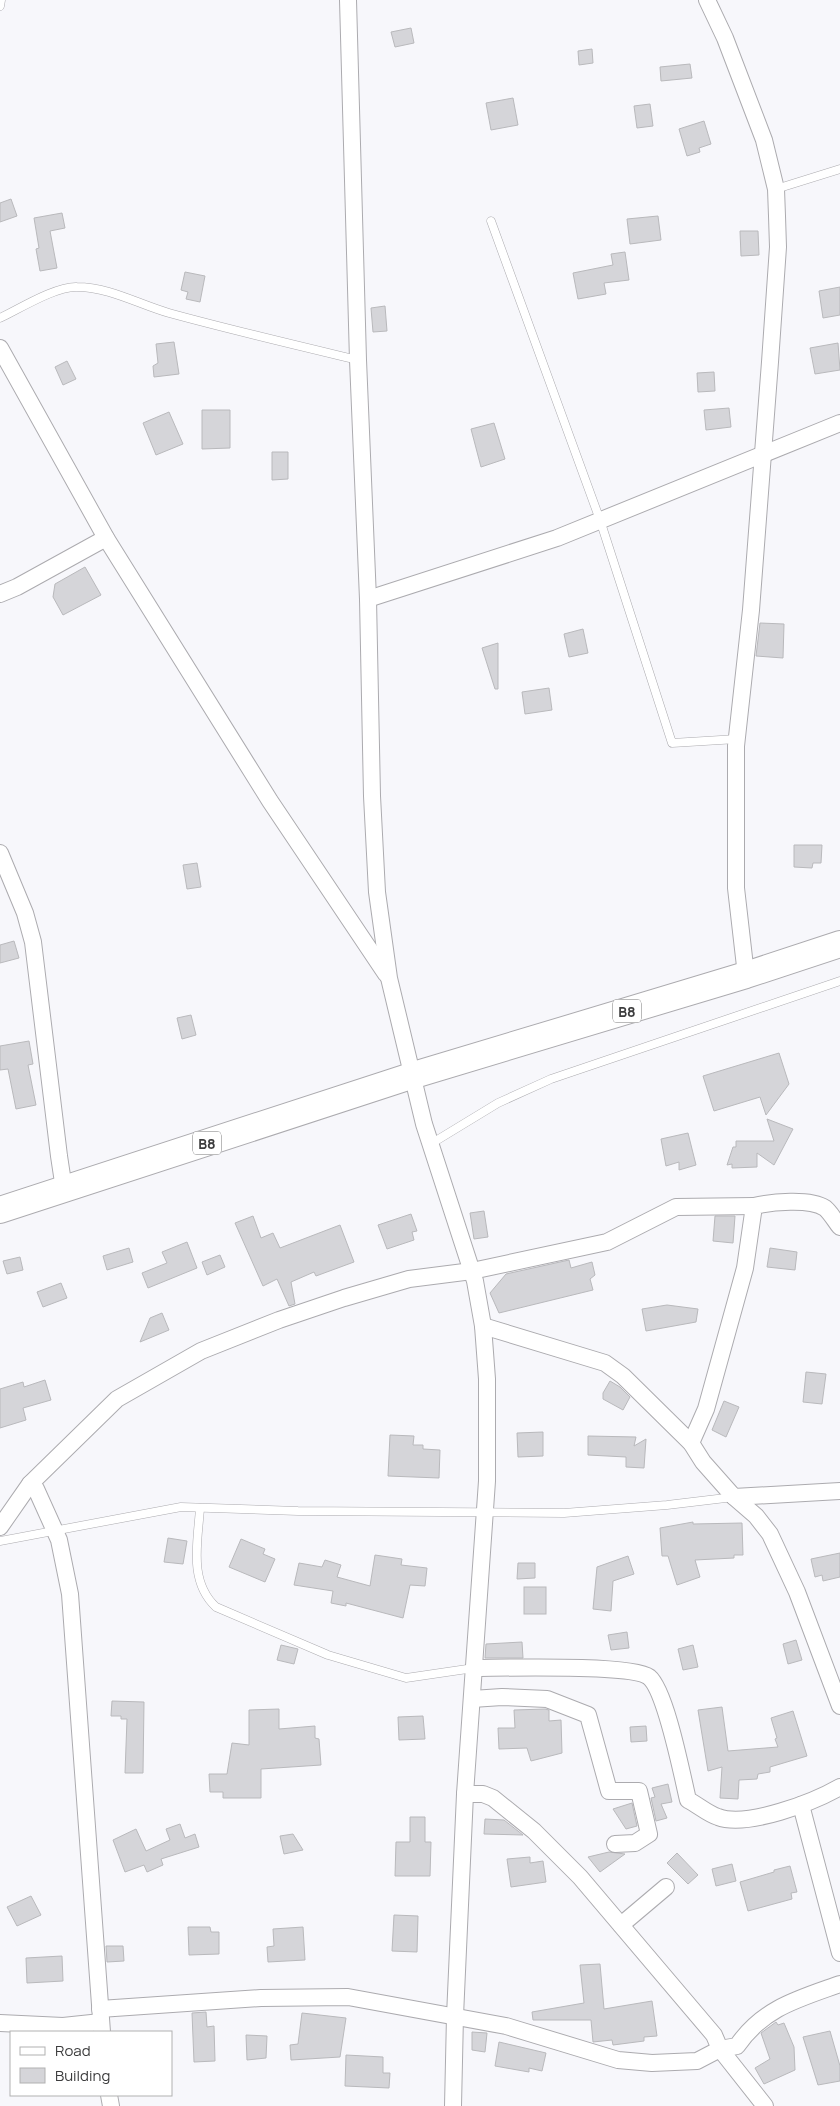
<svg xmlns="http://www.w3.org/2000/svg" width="840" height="2106" font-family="Manrope,sans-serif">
<rect width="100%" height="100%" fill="#f7f7fb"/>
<g fill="#d5d5d9" stroke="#b9b9bc">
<polygon points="411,28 414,43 395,47 391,32"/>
<polygon points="592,49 593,63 579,65 578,51"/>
<polygon points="690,64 692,78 661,81 660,67"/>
<polygon points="513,98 518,125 491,130 486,103"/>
<polygon points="650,104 653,126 637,128 634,106"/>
<polygon points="704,121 711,144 699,148 700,152 687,156 679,129"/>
<polygon points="11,199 17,216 0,222 0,203"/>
<polygon points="62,213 65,228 50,231 57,268 40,271 36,249 39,248 34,218"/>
<polygon points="658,216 661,240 630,244 627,219"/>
<polygon points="740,231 758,231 759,255 741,256"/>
<polygon points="625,252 629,280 604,283 606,294 578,299 573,273 613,265 611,254"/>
<polygon points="185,272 205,276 200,302 186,299 188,292 181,290"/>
<polygon points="840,287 840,315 823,318 819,291"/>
<polygon points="385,306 387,331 373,332 371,308"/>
<polygon points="174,342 179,374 154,377 153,366 158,363 156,344"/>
<polygon points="838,343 840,370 815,374 810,348"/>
<polygon points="67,361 76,379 63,385 55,367"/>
<polygon points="714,372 715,391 698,392 697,373"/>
<polygon points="729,408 731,427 706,430 704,410"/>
<polygon points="202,410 230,410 230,448 202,449"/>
<polygon points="169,412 183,444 156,455 143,423"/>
<polygon points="494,423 505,459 481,467 471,429"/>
<polygon points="272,452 288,452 288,479 272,480"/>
<polygon points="85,567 101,595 63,615 53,597 55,584"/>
<polygon points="760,623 784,624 783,658 756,656"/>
<polygon points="583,629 588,653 569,657 564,634"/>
<polygon points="498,643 498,689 495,689 482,648"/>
<polygon points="549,688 552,710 525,714 522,692"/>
<polygon points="794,845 822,845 821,863 813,863 812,868 794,867"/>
<polygon points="197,863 201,887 187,889 183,865"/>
<polygon points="14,941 19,958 0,963 0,945"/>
<polygon points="191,1015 196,1035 182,1039 177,1018"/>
<polygon points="29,1041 33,1064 28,1065 36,1105 16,1109 8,1069 0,1070 0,1046"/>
<polygon points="779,1053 789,1084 766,1115 760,1097 714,1111 703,1076"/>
<polygon points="767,1119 793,1129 774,1165 757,1153 757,1167 732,1168 732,1164 727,1165 733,1147 736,1147 736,1141 774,1141"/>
<polygon points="688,1133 696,1165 679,1170 679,1162 666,1166 661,1139"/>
<polygon points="484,1211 488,1237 474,1239 470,1213"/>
<polygon points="411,1214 417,1231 412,1232 414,1240 387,1249 378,1225"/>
<polygon points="253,1216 261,1238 273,1233 280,1248 340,1225 354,1262 316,1276 314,1272 291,1282 295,1304 289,1306 277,1279 263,1286 235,1223"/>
<polygon points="715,1216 735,1216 733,1243 713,1241"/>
<polygon points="187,1242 197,1268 148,1288 142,1273 167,1263 162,1252"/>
<polygon points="129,1248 133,1262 107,1270 103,1256"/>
<polygon points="770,1248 797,1252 795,1270 767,1267"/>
<polygon points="220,1255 225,1267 207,1275 202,1262"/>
<polygon points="20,1257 23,1270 7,1274 3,1261"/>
<polygon points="569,1260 571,1268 592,1262 595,1275 590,1279 593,1290 499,1313 490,1293 506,1274"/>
<polygon points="61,1283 67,1298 43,1307 37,1292"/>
<polygon points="667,1305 698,1309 696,1322 646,1331 642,1309"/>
<polygon points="162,1313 169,1330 140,1342 150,1318"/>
<polygon points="806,1372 826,1374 822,1404 803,1402"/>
<polygon points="45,1380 51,1400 23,1408 26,1420 0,1428 0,1389 23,1382 24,1387"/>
<polygon points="610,1381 620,1387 630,1397 623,1410 603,1399 603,1393"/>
<polygon points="724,1401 739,1407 726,1437 712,1430"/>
<polygon points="543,1432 543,1456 518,1457 517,1433"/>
<polygon points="390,1435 414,1436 413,1445 423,1445 423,1449 440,1450 439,1478 388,1476"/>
<polygon points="588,1436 636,1437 634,1446 646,1439 644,1468 626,1467 626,1457 588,1455"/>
<polygon points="693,1522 693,1524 742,1523 743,1555 734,1555 734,1558 695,1560 700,1577 677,1585 668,1556 662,1556 660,1528"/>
<polygon points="168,1538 187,1541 183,1564 164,1562"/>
<polygon points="241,1539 265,1549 263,1554 275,1559 265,1582 229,1567"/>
<polygon points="840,1553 840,1577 823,1581 822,1575 815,1577 811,1559"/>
<polygon points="375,1555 402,1559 401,1565 427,1568 425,1586 410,1585 403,1618 346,1603 346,1606 331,1603 333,1591 294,1585 299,1563 322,1567 325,1560 341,1565 337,1577 370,1586"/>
<polygon points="628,1556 634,1574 613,1581 611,1611 593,1609 597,1567"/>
<polygon points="518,1563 535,1563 535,1578 517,1579"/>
<rect x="524" y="1587" width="22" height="27"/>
<polygon points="627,1632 629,1648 611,1650 608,1635"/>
<polygon points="796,1640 802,1660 788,1664 783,1644"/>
<polygon points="522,1642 523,1658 485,1658 486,1644"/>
<polygon points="281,1645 298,1649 294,1664 277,1660"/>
<polygon points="693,1645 698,1667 683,1670 678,1649"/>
<polygon points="112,1701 144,1702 143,1773 125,1773 127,1719 121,1719 121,1716 111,1716"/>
<polygon points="722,1707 728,1751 778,1747 775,1739 777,1738 771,1718 793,1711 807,1756 770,1767 770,1772 758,1774 757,1779 739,1780 738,1799 720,1798 722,1767 708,1771 698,1710"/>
<polygon points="279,1709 279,1729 315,1726 315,1738 319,1739 321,1765 261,1769 261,1798 223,1798 223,1792 210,1792 209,1774 227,1774 232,1743 249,1745 249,1710"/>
<polygon points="545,1709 549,1710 549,1721 561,1720 562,1753 531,1761 527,1748 499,1749 498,1728 515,1728 514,1710"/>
<polygon points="423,1716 425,1739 399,1740 398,1717"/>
<polygon points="646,1726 647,1741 631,1742 630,1727"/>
<polygon points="668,1784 672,1802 661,1804 667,1818 656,1821 651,1798 655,1797 652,1788"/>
<polygon points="632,1803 637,1826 626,1829 613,1809"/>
<polygon points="410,1817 425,1817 425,1842 431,1842 430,1876 395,1876 396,1842 410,1842"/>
<polygon points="485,1819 504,1820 523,1835 484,1834"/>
<polygon points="180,1824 185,1838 195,1834 199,1847 161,1859 163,1865 147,1872 144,1865 125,1872 113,1840 136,1829 146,1851 170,1840 166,1829"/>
<polygon points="293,1834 303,1850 284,1854 280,1836"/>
<polygon points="609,1852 625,1854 600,1872 588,1857"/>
<polygon points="677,1853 698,1875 688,1884 667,1863"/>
<polygon points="530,1857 530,1863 543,1861 546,1882 511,1887 507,1859"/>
<polygon points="732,1864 736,1881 716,1886 712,1869"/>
<polygon points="790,1866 797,1892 791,1893 792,1899 748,1911 740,1882 774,1872 774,1870"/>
<polygon points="31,1896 41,1915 17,1926 7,1907"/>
<polygon points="394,1915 418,1916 417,1952 392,1951"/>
<polygon points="188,1927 210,1927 211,1932 219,1932 219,1954 189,1955"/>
<polygon points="303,1927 305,1960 268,1962 267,1947 274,1946 273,1929"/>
<polygon points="106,1946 123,1946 124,1961 107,1962"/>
<polygon points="62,1956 63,1981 27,1983 26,1958"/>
<polygon points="600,1964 604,2009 652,2001 657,2036 644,2037 644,2041 613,2045 612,2040 593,2042 591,2020 533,2020 532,2012 584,2003 580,1965"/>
<polygon points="206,2012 207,2027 214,2026 215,2061 194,2062 192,2013"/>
<polygon points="302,2013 346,2018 340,2057 291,2060 290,2045 298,2044"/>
<polygon points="776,2022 778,2025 784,2023 794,2047 795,2070 764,2084 755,2068 770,2059 761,2033"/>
<polygon points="830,2031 840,2066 840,2081 818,2085 803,2037"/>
<polygon points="472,2032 487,2033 485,2052 472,2050"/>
<polygon points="246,2035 267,2036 266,2058 247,2060"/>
<polygon points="499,2042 546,2053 542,2071 529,2068 529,2072 495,2066"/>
<polygon points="346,2055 383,2057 383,2073 390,2073 389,2088 345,2086"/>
</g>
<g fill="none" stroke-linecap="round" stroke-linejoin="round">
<g stroke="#acabaf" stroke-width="9">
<g id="service">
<polyline points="0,6 1,0"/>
<polyline points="776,189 840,169"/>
<polyline points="491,221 600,520 672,743 737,739"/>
<path d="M0,318C19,309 56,286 77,287C109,287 138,304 169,313C231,330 295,345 358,360"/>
<polyline points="429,1145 498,1103 551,1079 840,981"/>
<path d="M200,1508C198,1541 188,1581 216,1607L328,1655L406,1678L474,1668"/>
<polyline points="0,1541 181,1507 298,1511 564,1513 667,1505 734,1497"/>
</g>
</g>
<g stroke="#acabaf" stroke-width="18">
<g id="minor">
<polyline points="348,0 358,360 368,599 372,796 377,892 389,978 424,1124 475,1281 483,1326 487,1379 487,1481 465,1794 455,2016 453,2106"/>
<polyline points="707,0 725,38 764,140 776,189 777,216 778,247 770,362 751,610 736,746 736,888 746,975"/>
<polyline points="0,348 106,538 270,801 386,974"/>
<polyline points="0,594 17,587 106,538"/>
<polyline points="368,599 557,538 840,423"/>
<polyline points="0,853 25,913 33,942 59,1156 64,1189"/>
<polyline points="483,1326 605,1363 623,1376 691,1443 703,1462 734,1497 840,1491"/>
<path d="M691,1443L706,1409L745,1268L754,1206C771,1202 810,1198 825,1208C831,1213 835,1221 840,1227"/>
<polyline points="30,1484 36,1489 59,1540 70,1594 102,2032"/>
<polyline points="734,1497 756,1516 770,1534 797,1592 840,1706"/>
<polyline points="0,1527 30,1484 117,1399 201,1351 279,1320 344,1298 409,1279 472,1271 607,1242 676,1207 754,1206"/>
<path d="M474,1668C502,1668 632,1664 649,1677C666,1691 682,1775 688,1800C698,1805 708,1814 718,1817C747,1828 814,1802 840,1787"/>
<polyline points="472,1699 502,1697 547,1699 588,1715 609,1791 639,1791 649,1834 635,1843 615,1844"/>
<polyline points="465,1794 483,1794 493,1798 534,1831 580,1877 714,2035 720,2049 765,2106"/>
<polyline points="801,1805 840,1953"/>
<polyline points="621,1925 666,1887"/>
<path d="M100,2009L261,1998L348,1997L506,2026L618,2060L652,2063L697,2061L720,2049L737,2046C763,2008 798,1999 840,1984"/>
<polyline points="0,2023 63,2026 101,2022"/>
<polyline points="109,2095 111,2106"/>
</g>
</g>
<g stroke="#acabaf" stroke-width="28">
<polyline id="trunk" points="0,1210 414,1075 746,975 840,944"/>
</g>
<use href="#service" stroke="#fff" stroke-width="8"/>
<use href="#minor" stroke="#fff" stroke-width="16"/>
<use href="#trunk" stroke="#fff" stroke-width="26"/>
</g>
<g text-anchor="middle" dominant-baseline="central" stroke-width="4" stroke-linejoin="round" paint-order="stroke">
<g fill="#fff" stroke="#767677" stroke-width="1">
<rect x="613" y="999.5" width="28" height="23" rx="4"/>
<rect x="193" y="1131.5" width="28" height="23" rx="4"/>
</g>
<g font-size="14" font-weight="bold" fill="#3c3c3d">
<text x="627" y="1011">B8</text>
<text x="207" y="1143">B8</text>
</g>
</g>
<rect x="10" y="2031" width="162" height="65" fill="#ffffff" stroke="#b1b1b1"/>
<rect x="20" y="2047" width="25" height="8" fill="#ffffff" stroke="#b1b1b1"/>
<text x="55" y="2056" font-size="15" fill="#3c3c3d">Road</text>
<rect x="20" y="2068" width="25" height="15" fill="#d5d5d9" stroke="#b1b1b1"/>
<text x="55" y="2081" font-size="15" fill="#3c3c3d">Building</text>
</svg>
